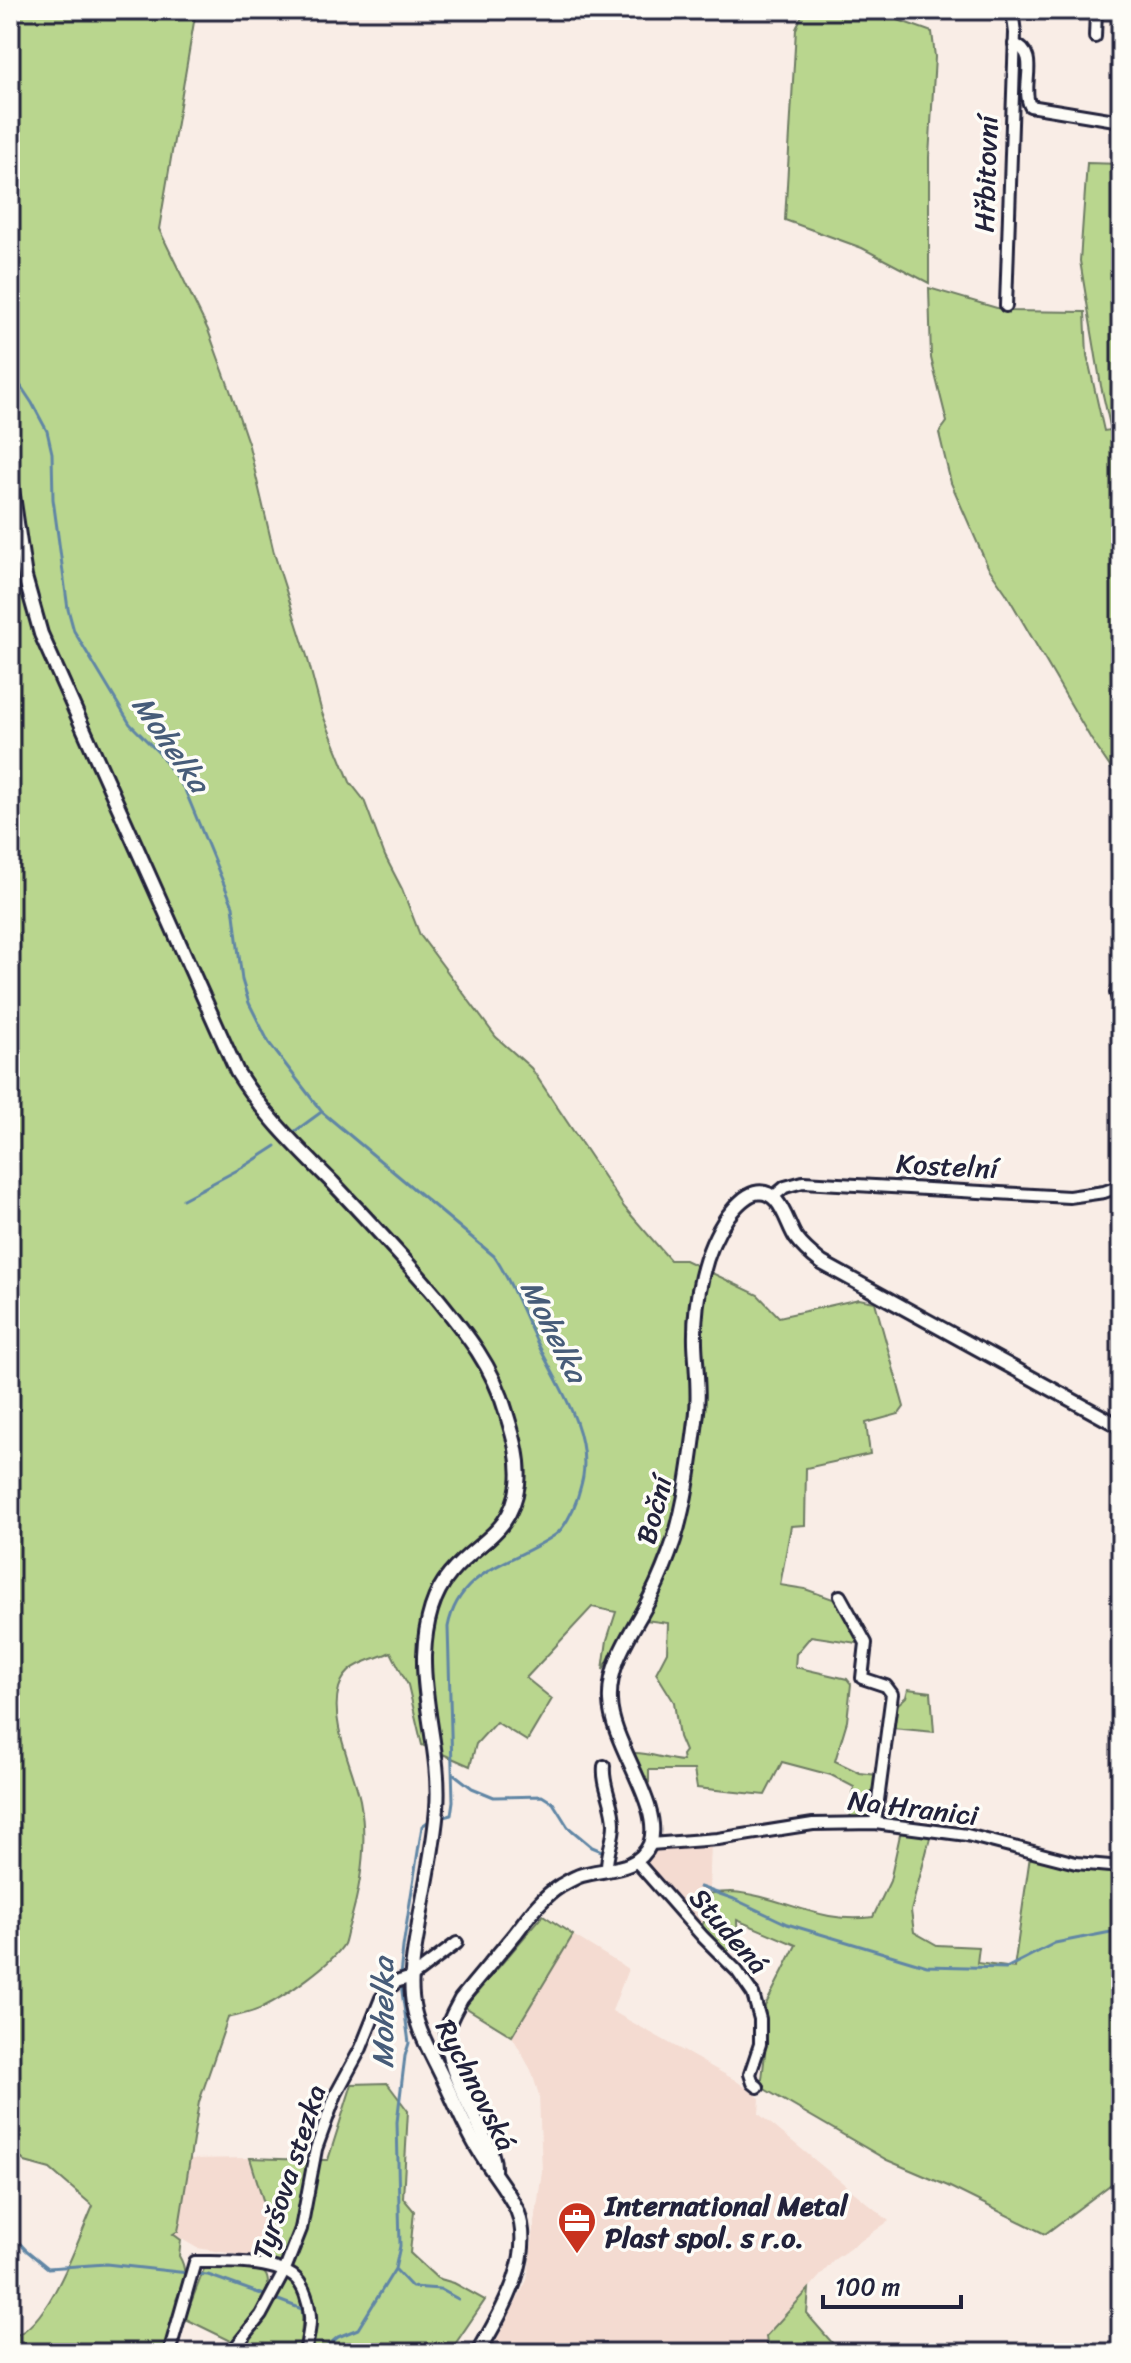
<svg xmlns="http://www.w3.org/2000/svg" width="1131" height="2363" font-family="Sriracha,sans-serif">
<rect width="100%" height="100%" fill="#f9ede6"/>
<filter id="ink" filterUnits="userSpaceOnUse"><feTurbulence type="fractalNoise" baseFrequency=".0125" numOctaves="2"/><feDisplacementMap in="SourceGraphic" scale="16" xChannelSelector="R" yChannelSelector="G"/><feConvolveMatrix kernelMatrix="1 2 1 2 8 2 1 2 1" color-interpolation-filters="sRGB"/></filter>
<g filter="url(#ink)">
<g fill="#f4dbd1">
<polygon points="711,1844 709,1894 706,1894 711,1907 701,1928 642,1861 651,1851 658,1849 677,1845"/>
<polygon points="573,1935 628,1969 612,2011 735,2080 760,2098 759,2114 889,2221 835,2259 767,2336 768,2353 490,2353 527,2280 542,2171 539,2095 531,2070 512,2036"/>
<polygon points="250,2158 267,2213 269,2260 197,2248 173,2234 178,2231 180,2221 190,2159"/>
</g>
<g fill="#b9d68e" stroke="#6e7c64" stroke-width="2">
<path d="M10,10H196L159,229L208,330L230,390L249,446L274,553L307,656L322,713L350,782L364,800L385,856L402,889L420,935L496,1037L531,1068L624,1207L670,1260H685L758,1295L779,1317L859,1299L875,1302L904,1407L899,1414L866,1423L870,1454L806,1468L805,1525L791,1526L780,1585L805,1589L833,1599L863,1644L811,1636L796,1654L795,1667L847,1679L851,1684L847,1721L835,1761L860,1773L877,1775C875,1799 881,1819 850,1819L854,1787L831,1775L782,1762L765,1795L697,1788L694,1770H649V1782L642,1778L632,1753C650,1752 665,1760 683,1761L682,1755L685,1751L679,1737L674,1702L656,1673L667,1652L668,1623L645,1620L667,1569L672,1525L649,1582L603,1670L607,1640L616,1612L592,1607L526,1678L552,1699L527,1741L496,1722L476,1744L470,1766L422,1745L408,1685L391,1652C371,1661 346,1663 339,1688C329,1722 353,1767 360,1800C368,1842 361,1886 349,1926C347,1931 346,1939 344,1944C333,1963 284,1997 263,2007C253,2013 239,2015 228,2018L199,2102L180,2221L178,2231L173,2234L181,2240L179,2256C189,2272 183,2284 176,2300L185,2318L204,2269C214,2268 225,2265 235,2265C300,2264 252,2319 233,2342L186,2319L174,2353H10L14,2336C50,2324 78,2240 93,2206L50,2169L25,2162L19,2156L18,2148H10Z"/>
<polygon points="804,10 870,10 932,32 935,57 929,157 929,283 862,248 785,220 796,29"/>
<polygon points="1087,163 1121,164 1121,783 1091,739 1006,593 988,567 951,483 939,433 947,422 931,358 929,288 1007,311 1085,312 1087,355 1104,431 1111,430 1101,386 1080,261"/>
<polygon points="908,1689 931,1692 934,1732 893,1728 896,1706 906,1697"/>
<path d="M901,1830L931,1834L911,1911L914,1932L937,1945L979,1947L977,1963L1014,1968L1030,1856L1090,1868L1121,1872V2184L1110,2185L1045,2234L948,2186L887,2160L761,2087L767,2037L765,2006L796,1945L737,1920C737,1939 743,1941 725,1953L701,1928L711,1907L705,1894C714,1893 722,1892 731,1892C781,1895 819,1925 873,1917L890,1881Z"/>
<polygon points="543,1915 573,1935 512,2036 465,2007"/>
<polygon points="387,2083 408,2111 403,2198 414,2211 410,2253 437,2278 454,2283 485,2300 449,2353 309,2353 314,2325 300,2278 291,2267 319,2160 328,2160 352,2084"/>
<polygon points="250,2158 308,2160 296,2220 285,2264 269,2260 267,2213"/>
<path d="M284,2277L296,2284C305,2308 303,2328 298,2353H251L243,2347L273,2304Z"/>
<polygon points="809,2289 807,2314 841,2353 768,2353 766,2336"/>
</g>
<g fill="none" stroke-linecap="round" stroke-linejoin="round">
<g stroke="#6186a5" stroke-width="3">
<path d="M10,370L32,403L47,431L52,453L53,499L68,609L74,631L130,724L160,754L185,790L233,906L242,980L249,1003L269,1043L322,1112L494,1256C513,1284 523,1314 538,1344C557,1384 590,1429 583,1476C582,1483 579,1492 577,1499C573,1511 564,1529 555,1535C513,1564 459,1569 448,1627L453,1801L451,1815L439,1818"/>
<polyline points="294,1132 320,1113"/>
<polyline points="183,1199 245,1166 276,1146"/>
<polyline points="454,1774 472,1788 494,1797 542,1796 553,1803 568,1827 592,1847 604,1852"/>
<polyline points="700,1887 734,1899 787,1924 927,1966 1006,1968 1055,1943 1121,1930"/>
<polyline points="400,1976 403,1947 422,1826 432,1819"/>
<polyline points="10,2233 26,2250 48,2268 106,2264 188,2273"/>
<polyline points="396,2270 412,2287 440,2289 458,2299"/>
<polyline points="195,2274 208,2275 267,2296"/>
<polyline points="273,2298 302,2309 305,2324 299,2353"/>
<polyline points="319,2353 338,2337 358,2329 395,2269 400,2246 397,2122 405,2056 409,2043 401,1984"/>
</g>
<g stroke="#22223b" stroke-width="16">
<g id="minor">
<polyline points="1095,37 1096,10"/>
<path d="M1014,44C1041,54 1020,86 1030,106L1121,121"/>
<polyline points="1006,306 1015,33 1012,10"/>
<polyline points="1121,981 1116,993 1121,1007"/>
<polyline points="773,1197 785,1187 803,1182 1069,1197 1104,1192 1121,1186"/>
<polyline points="840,1596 866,1643 862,1678 886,1686 892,1694 875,1823"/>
<path d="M604,1766C602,1786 614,1804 614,1824C614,1840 606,1854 607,1870"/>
<polyline points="650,1844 718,1839 813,1824 875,1823 967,1835 1076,1863 1121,1867"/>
<polyline points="636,1861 703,1937 737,1971 753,1994 760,2019 760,2044 750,2074 753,2083 758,2087"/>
<path d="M169,2353L195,2262C223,2262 269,2260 293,2276C304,2284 309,2303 310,2316C311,2328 307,2341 305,2353"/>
<polyline points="231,2353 261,2315 284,2272 301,2229 316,2149 336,2094 361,2048 381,1998 396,1982 412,1977 457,1943"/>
</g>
</g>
<g stroke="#22223b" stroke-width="18">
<g id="tertiary">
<path d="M10,475L25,577L41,634L237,1072C263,1114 298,1148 332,1182C367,1219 402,1256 435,1295C465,1332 493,1366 506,1412C513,1435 521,1460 518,1484C511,1535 478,1540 450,1574C431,1596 425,1628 424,1656C423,1707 441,1757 437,1808C434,1849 424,1890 418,1930C414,1952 410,1974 412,1996C414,2023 427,2046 439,2070C452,2096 463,2124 478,2149C490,2170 507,2188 517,2210C536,2257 501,2313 478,2353"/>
<path d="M494,2171C495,2157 489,2147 483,2135C471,2106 441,2059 448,2028C450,2017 456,2009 461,1999C479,1977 497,1956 515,1934C528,1917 542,1897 560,1886C567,1882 575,1877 582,1875C606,1868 638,1872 650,1844C664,1807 611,1744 610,1701C608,1661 634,1630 651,1596C660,1578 668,1558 674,1540C686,1502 691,1460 696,1421C700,1395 696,1369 695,1343C694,1301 703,1251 728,1216C735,1207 744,1196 755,1193C780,1187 786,1223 796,1238C803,1248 813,1256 822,1263L1121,1427"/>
</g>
</g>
<use href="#minor" stroke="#fdfcf7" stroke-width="10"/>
<use href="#tertiary" stroke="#fdfcf7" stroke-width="12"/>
</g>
</g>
<defs>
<g id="office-pin" transform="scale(2)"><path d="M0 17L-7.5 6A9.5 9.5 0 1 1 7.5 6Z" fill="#c8321e" stroke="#fdfcf7"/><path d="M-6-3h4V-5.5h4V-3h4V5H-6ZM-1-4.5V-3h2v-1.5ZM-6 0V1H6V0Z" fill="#fff"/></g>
</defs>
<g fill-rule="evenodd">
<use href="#office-pin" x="577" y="2221"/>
</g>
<g text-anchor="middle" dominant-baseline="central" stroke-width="7" stroke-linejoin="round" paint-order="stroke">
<g font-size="28" fill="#22223b" stroke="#fdfcf7">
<text transform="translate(986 174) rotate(-88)">Hřbitovní</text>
<text transform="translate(947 1166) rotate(3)">Kostelní</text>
<text transform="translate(654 1510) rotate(-75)">Boční</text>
<text transform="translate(913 1808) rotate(7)">Na Hranici</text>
<text transform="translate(729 1931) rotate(49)">Studená</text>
<text transform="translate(476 2085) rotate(63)">Rychnovská</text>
<text transform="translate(289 2172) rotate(-72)">Tyršova stezka</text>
</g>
<g font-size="28" font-weight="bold" fill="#22223b" stroke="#fdfcf7" text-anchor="start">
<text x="605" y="2205">International Metal<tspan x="605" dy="32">Plast spol. s r.o.</tspan></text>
</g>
<g font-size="30" font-style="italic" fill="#475c79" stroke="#fdfcf7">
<text transform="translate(171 744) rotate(55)">Mohelka</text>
<text transform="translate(554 1331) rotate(63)">Mohelka</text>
<text transform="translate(383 2013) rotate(-90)">Mohelka</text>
</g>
</g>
<rect width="1131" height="2363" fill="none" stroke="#fdfcf7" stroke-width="40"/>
<rect x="20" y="20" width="1091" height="2323" fill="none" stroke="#22223b" stroke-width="3" filter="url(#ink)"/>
<path d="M823 2295v12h138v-12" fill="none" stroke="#22223b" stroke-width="4"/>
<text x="835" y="2295" font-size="24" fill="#22223b" stroke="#fdfcf7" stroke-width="6" paint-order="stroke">100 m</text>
</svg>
